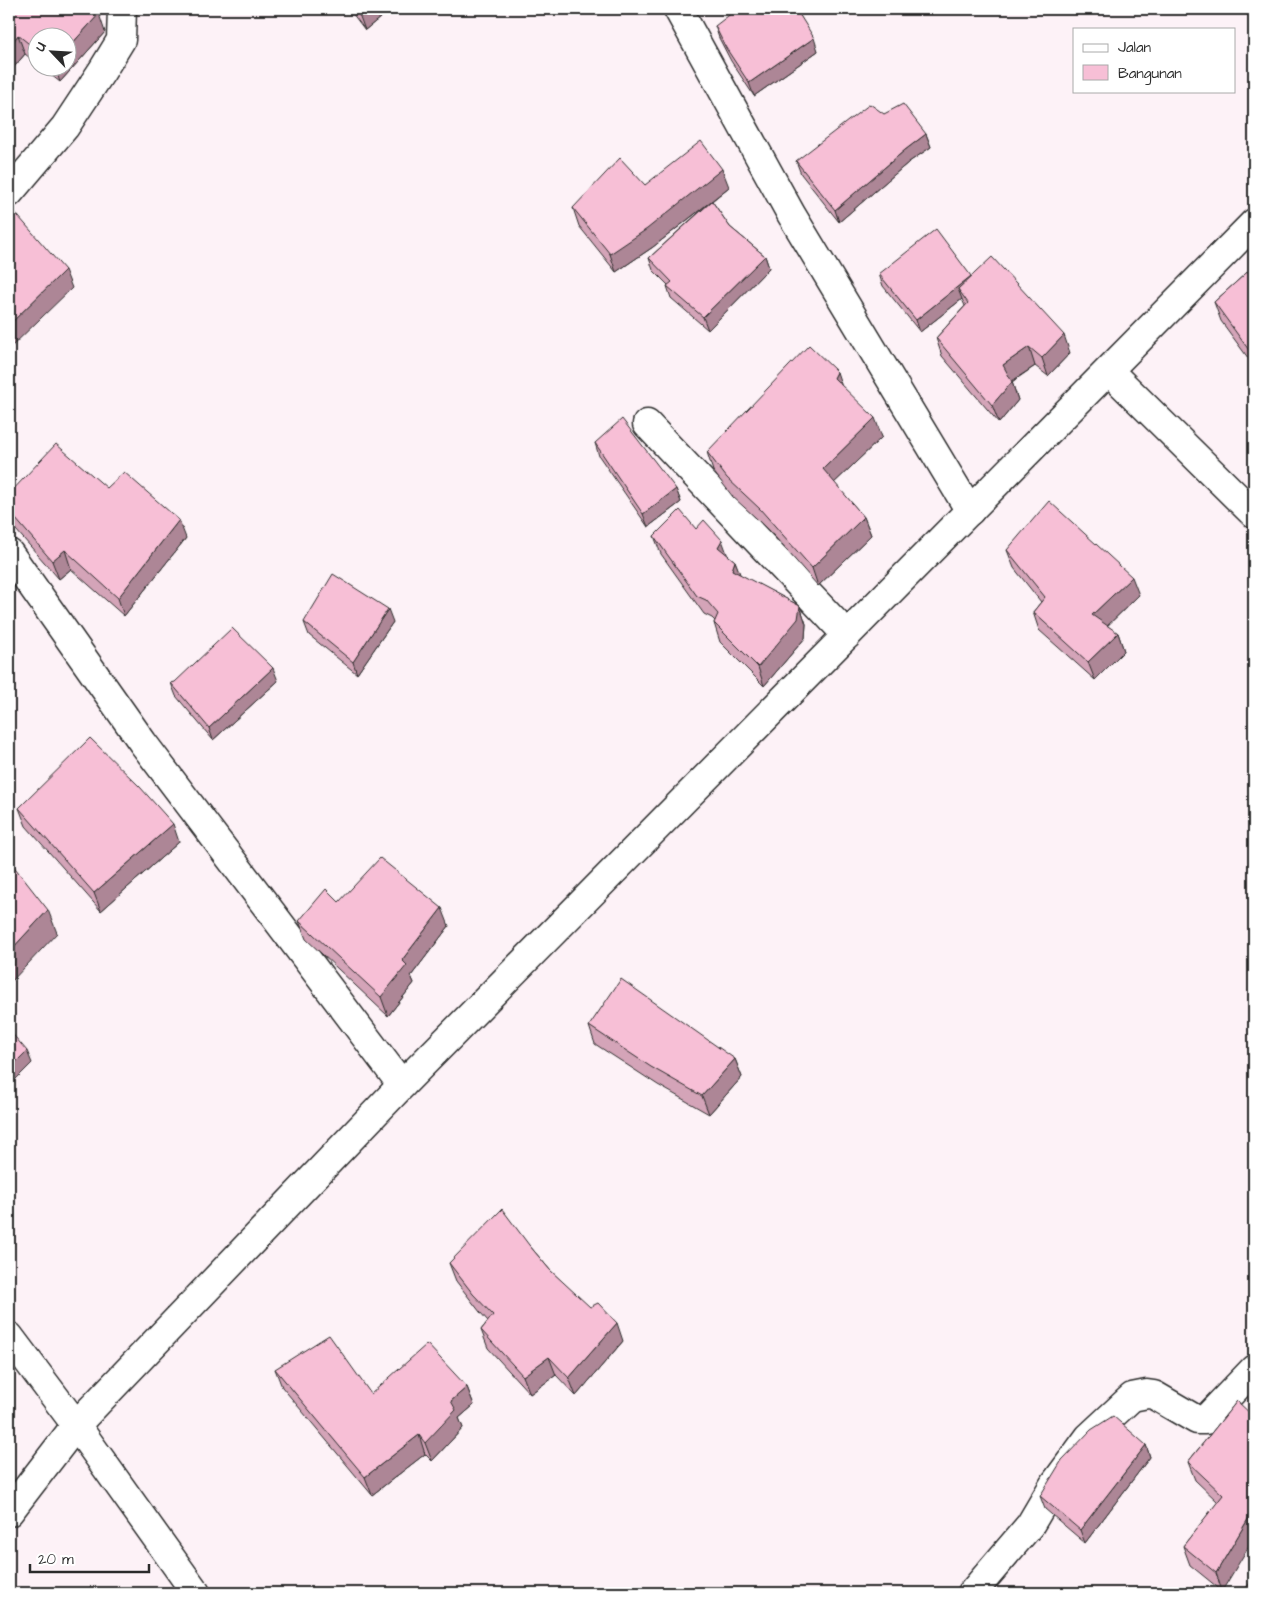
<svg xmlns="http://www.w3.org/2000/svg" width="1263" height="1602" font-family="'Architects Daughter',sans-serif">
<rect width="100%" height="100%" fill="#fdf2f7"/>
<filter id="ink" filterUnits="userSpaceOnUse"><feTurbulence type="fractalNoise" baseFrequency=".02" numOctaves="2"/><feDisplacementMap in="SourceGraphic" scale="10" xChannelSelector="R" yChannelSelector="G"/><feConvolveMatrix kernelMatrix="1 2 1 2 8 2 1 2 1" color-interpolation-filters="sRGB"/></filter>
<g filter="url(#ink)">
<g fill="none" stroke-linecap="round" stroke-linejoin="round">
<g stroke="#2b2b2b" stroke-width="31">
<g id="minor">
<polyline points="678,9 791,214 970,511"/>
<polyline points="9,193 65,127 102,71 121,40 122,9"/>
<polyline points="1109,371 1254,514"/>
<polyline points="647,424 847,635"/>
<polyline points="9,553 143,743 402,1085"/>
<polyline points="9,1336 76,1425 196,1593"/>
<polyline points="9,1512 76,1425 402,1085 1254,223"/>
<polyline points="972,1593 1030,1525 1053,1486 1089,1437 1132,1397 1147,1394 1154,1395 1197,1420 1205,1420 1254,1369"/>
</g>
</g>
<use href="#minor" stroke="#fff" stroke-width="28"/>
</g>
<g fill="#d4a4b8" stroke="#2b2b2b">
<polygon points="9,9 105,32 60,82 42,68 68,68 38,38 38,64 25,54 9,73"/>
<polygon points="349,9 391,9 365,30"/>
<polygon points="799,14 818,51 754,96 731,61 719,38 715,26"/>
<polygon points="884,114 926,134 931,147 909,162 839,222 801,174 796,161"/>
<polygon points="645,185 729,187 712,201 730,227 765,256 769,268 708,330 671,298 667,286 668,285 653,270 649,258 709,203 653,247 616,272 579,226 573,208"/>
<polygon points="1254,266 1254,366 1221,321 1214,302"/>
<polygon points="879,274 971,276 971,277 1070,353 1048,376 1035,366 1012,382 1018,400 999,423 942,356 936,338 965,306 962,299 920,332 883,286"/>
<polygon points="842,386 882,437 834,483 864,517 871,535 818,586 767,528 733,497 713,471 707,452"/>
<polygon points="595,443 676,489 681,502 648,527 599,456"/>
<polygon points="107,488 186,538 124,616 71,569 59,579 9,522 9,511"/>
<polygon points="696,529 735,561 740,575 800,606 806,624 805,638 764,686 720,642 714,623 715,621 712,618 704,614 661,554 654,536"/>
<polygon points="1007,550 1139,595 1107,626 1118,633 1124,651 1095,680 1039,630 1033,612 1041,602 1014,568"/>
<polygon points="304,622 393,622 357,674 309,635"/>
<polygon points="278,681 213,740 176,696 171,683"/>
<polygon points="19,808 179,842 101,911 26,826"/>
<polygon points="339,902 449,926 411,976 414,983 388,1016 306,939 299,921"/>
<polygon points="589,1026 735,1059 742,1077 709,1114 658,1085 595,1044"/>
<polygon points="529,1245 550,1270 623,1341 576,1396 556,1375 530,1394 488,1348 481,1330 488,1321 480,1312 456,1281 449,1263"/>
<polygon points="275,1369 371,1394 467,1387 474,1405 459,1418 463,1428 432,1461 425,1454 372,1495 282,1387"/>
<polygon points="1237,1401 1222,1591 1190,1565 1183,1546 1218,1502 1195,1480 1188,1462"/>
<polygon points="1146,1445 1150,1457 1085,1543 1045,1509 1040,1496"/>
</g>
<g fill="#ad8696" stroke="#2b2b2b">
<polygon points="357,9 391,9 365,30"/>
<polygon points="795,9 804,9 797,16"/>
<polygon points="99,14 105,32 60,82 55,68 68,68 68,48"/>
<polygon points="18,35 25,54 9,73 9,47"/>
<polygon points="814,38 818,51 754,96 749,83"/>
<polygon points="926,134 931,147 909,162 839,222 835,210 905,150"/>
<polygon points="722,169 729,187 653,247 616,272 610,254"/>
<polygon points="765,256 769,268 708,330 703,317"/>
<polygon points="65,270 72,288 9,349 9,325"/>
<polygon points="971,276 975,288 958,289 962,299 920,332 916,320"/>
<polygon points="1064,335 1070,353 1048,376 1042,358"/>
<polygon points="1029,347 1035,366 1009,383 1003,365"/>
<polygon points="837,372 843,390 834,378"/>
<polygon points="1012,382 1018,400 999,423 992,405"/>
<polygon points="875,418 882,437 829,488 823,469"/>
<polygon points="676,489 681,502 648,527 643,514"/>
<polygon points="864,517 871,535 818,586 812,568"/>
<polygon points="179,520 186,538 124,616 118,598"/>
<polygon points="722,540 729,559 718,547"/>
<polygon points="65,550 71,569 59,579 52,561"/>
<polygon points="735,561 742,579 732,570"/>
<polygon points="1132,577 1139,595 1099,634 1092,615"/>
<polygon points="800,606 806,624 805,638 764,686 758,667"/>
<polygon points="388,609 393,622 357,674 353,662"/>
<polygon points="1118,633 1124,651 1095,680 1088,662"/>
<polygon points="273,668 278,681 213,740 209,728"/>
<polygon points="173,824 179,842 101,911 94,893"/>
<polygon points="442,908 449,926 411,976 414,983 388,1016 381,997 402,960"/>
<polygon points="48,910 57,933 10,983 9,981 9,952"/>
<polygon points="27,1051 32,1063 9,1086 9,1069"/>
<polygon points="735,1059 742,1077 709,1114 702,1096"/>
<polygon points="617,1323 623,1341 576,1396 569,1378"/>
<polygon points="549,1357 556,1375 530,1394 523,1376"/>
<polygon points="467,1387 474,1405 459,1418 463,1428 432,1461 425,1443 451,1401"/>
<polygon points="419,1435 425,1454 372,1495 365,1477"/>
<polygon points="1146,1445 1150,1457 1085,1543 1080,1530"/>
<polygon points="1254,1509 1254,1538 1222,1591 1216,1573"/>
</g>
<g fill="#f7bfd6" stroke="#2b2b2b">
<polygon points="9,9 92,9 99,14 68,48 68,38 38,38 38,51 18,35 9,47"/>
<polygon points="737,9 796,9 814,38 749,83 726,48 715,26"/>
<polygon points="870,104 884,114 903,104 926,134 905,150 835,210 796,161"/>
<polygon points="701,141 722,169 647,229 610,254 573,208 620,158 645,185"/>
<polygon points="712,201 730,227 765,256 703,317 667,286 672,282 649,258"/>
<polygon points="12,209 65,270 9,325 9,213"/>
<polygon points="936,229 971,276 916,320 879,274"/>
<polygon points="992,257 1064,335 1042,358 1029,347 1003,365 1012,382 992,405 936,338 968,303 958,289"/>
<polygon points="1254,266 1254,357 1214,302"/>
<polygon points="809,345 837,372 834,378 875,418 823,469 864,517 812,568 760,509 727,478 707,452"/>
<polygon points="622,419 676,489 643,514 595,443"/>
<polygon points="56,444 107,488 124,472 179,520 118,598 65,550 52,561 9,511 9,494"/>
<polygon points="1049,501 1132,577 1092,615 1118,633 1088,662 1033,612 1045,597 1007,550"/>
<polygon points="680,510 696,529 704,520 722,540 718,547 735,561 732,570 800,606 798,619 758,667 714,623 718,614 706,600 697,596 654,536"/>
<polygon points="333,574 388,609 353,662 304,622"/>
<polygon points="232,628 273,668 209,728 171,683 175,682"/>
<polygon points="90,738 140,787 173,824 94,893 19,808"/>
<polygon points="380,858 442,908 402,960 407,965 381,997 299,921 326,889 339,902"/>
<polygon points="12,864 48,910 9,952 9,867"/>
<polygon points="621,979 735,1059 702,1096 651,1067 589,1026"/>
<polygon points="9,1030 27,1051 9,1069"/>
<polygon points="502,1209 529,1245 550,1270 590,1307 598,1303 617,1323 569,1378 549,1357 523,1376 481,1330 493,1315 473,1294 449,1263"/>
<polygon points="329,1335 371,1394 427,1344 467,1387 451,1401 456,1410 425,1443 419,1435 365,1477 275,1369"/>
<polygon points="1237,1401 1254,1417 1254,1509 1216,1573 1183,1546 1223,1495 1188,1462"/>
<polygon points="1113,1416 1146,1445 1080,1530 1040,1496 1062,1460 1091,1430"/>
<polygon points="1254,1579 1254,1593 1241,1593"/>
</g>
</g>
<rect width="1263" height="1602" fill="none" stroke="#fff" stroke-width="30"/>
<rect x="15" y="15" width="1233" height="1572" fill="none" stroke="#2b2b2b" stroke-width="2" filter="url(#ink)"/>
<rect x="1073" y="28" width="162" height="65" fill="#ffffff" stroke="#aaaaaa"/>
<rect x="1083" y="44" width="25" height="8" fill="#ffffff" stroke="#aaaaaa"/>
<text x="1118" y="52" font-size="15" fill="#2b2b2b">Jalan</text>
<rect x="1083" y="65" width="25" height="15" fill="#f7bfd6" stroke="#aaaaaa"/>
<text x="1118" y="78" font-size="15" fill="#2b2b2b">Bangunan</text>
<g transform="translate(52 52) rotate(295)"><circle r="24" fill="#ffffff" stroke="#aaaaaa"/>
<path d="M0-4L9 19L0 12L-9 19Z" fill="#2b2b2b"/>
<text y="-8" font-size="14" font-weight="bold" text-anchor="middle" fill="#2b2b2b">U</text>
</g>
<path d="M30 1564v8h119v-8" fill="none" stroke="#2b2b2b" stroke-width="2.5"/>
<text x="38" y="1564" font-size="15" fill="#2b2b2b" stroke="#ffffff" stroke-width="4" paint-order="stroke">20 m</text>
</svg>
